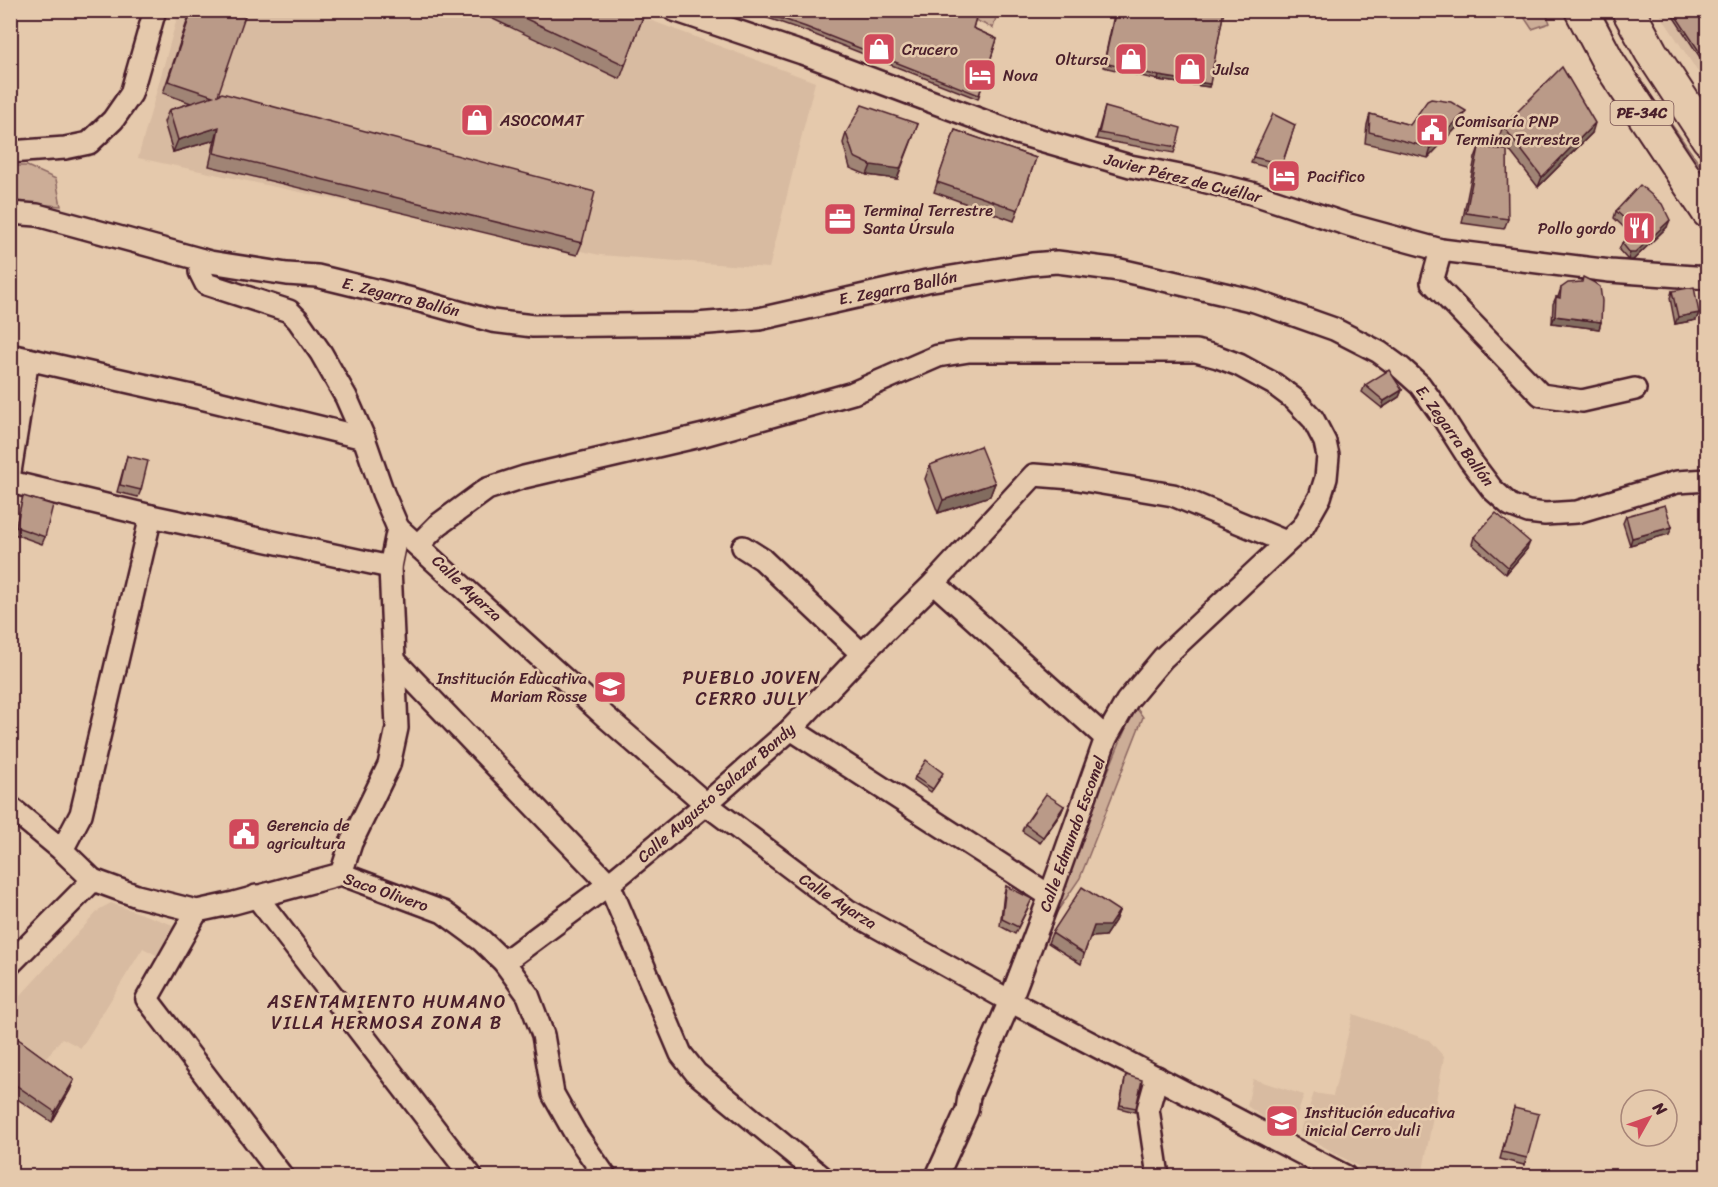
<svg xmlns="http://www.w3.org/2000/svg" width="1718" height="1187" font-family="Sriracha,sans-serif">
<rect width="100%" height="100%" fill="#e5c9ac"/>
<filter id="ink" filterUnits="userSpaceOnUse"><feTurbulence type="fractalNoise" baseFrequency=".0167" numOctaves="2"/><feDisplacementMap in="SourceGraphic" scale="12" xChannelSelector="R" yChannelSelector="G"/><feConvolveMatrix kernelMatrix="1 2 1 2 8 2 1 2 1" color-interpolation-filters="sRGB"/></filter>
<g filter="url(#ink)">
<g fill="#d8bba1">
<polygon points="179,11 626,11 815,82 769,268 600,255 138,158"/>
<polygon points="1658,11 1707,11 1707,86"/>
<polygon points="111,903 176,926 160,957 143,948 81,1048 62,1038 44,1061 11,1030 10,1007 100,909"/>
<polygon points="1353,1014 1429,1040 1444,1057 1422,1176 1375,1176 1300,1133 1314,1093 1333,1096"/>
<polygon points="1253,1079 1304,1095 1290,1136 1247,1106"/>
</g>
<g fill="#ccad97" stroke="#8b6661" stroke-width="1.5">
<polygon points="978,11 998,11 993,28 975,20"/>
<polygon points="1520,11 1545,11 1550,23 1532,29"/>
<polygon points="1597,11 1602,11 1625,58 1707,175 1707,184 1621,61"/>
<polygon points="10,166 27,166 56,179 61,206 11,202"/>
<polygon points="1135,706 1143,717 1080,878 1050,922 1069,865"/>
</g>
<g fill="none" stroke-linecap="round" stroke-linejoin="round">
<g stroke="#4a1f2b" stroke-width="26">
<g id="minor">
<polyline points="674,10 802,53 1013,132 1130,166 1195,179 1251,193 1349,225 1441,250 1610,271 1708,278"/>
<polyline points="10,152 65,148 89,143 113,120 131,94 155,10"/>
<polyline points="10,213 37,215 210,262 287,274 317,276 416,300 492,321 533,326 696,324 759,319 927,281 1032,264 1057,262 1120,270 1255,301 1334,329 1379,352 1401,368 1420,385 1440,413 1470,460 1492,489 1510,505 1528,512 1545,514 1577,512 1677,482 1708,480"/>
<polyline points="1441,250 1432,282 1541,395 1582,401 1635,389"/>
<polyline points="202,260 200,272 206,284 289,311 298,320 321,353 346,397 364,438 383,493 398,528 390,567 397,728 389,765 351,843 341,874"/>
<polyline points="10,355 205,399 364,438"/>
<polyline points="10,472 28,359"/>
<polyline points="10,482 151,516 390,567"/>
<polyline points="398,528 607,718 706,804 847,910 1010,1001 1345,1176"/>
<polyline points="419,544 438,525 487,489 524,477 704,435 853,393 938,356 969,351 1196,351 1218,357 1239,365 1274,384 1294,399 1313,419 1325,442 1328,456 1326,478 1320,497 1303,527 1163,658 1127,701 1106,738 1050,896 1010,1001 969,1096 967,1110 937,1176"/>
<polyline points="743,547 762,559 862,654"/>
<polyline points="934,583 1106,738"/>
<polyline points="394,660 609,884 681,1054 696,1073 821,1176"/>
<polyline points="791,729 1050,896"/>
<polyline points="10,807 62,850 93,880 137,896 197,911 234,903 341,874 443,912 481,940 504,962 528,995 543,1035 553,1094 575,1133 605,1176"/>
<polyline points="62,850 81,814 151,516"/>
<polyline points="256,896 471,1176"/>
<polyline points="197,911 147,999 282,1176"/>
<polyline points="504,962 609,884 706,804 791,729 862,654 934,583 1034,475 1072,478 1173,495 1286,542"/>
<polyline points="10,964 93,880"/>
<polyline points="1157,1077 1148,1109 1158,1176"/>
</g>
</g>
<g stroke="#4a1f2b" stroke-width="36">
<g id="highway">
<polyline points="1581,10 1609,63 1708,212"/>
<polyline points="1628,10 1651,52 1708,139"/>
</g>
</g>
<use href="#minor" stroke="#e5c9ac" stroke-width="21"/>
<use href="#highway" stroke="#e5c9ac" stroke-width="32"/>
</g>
<g fill="#a08475" stroke="#4a1f2b" stroke-width="1.5">
<polygon points="191,10 218,95 582,243 577,255 209,166 215,140 173,152 164,122 169,110 191,103 163,93"/>
<polygon points="474,10 637,10 644,14 620,79"/>
<polygon points="745,10 978,10 973,28 997,39 978,99 805,31"/>
<polygon points="1115,10 1224,10 1209,87 1158,80 1103,67"/>
<polygon points="1669,10 1707,10 1707,68"/>
<polygon points="1105,107 1176,147 1174,153 1096,139"/>
<polygon points="1370,114 1410,125 1462,122 1428,158 1365,143 1367,125"/>
<polygon points="1295,125 1280,171 1251,163 1253,157"/>
<polygon points="1503,126 1592,133 1538,187 1499,137"/>
<polygon points="955,130 1036,158 1014,221 934,192"/>
<polygon points="846,133 897,179 867,175 850,168 843,143"/>
<polygon points="1479,147 1508,219 1504,229 1462,223 1475,158"/>
<polygon points="1616,211 1667,227 1633,260 1628,260 1619,250 1622,243 1631,234 1614,218"/>
<polygon points="1561,288 1601,322 1599,329 1552,323 1553,304 1556,297 1558,297"/>
<polygon points="1672,291 1699,313 1696,320 1675,324 1670,298"/>
<polygon points="1365,385 1402,390 1399,397 1382,408 1362,392"/>
<polygon points="127,456 141,490 138,497 117,492"/>
<polygon points="930,465 995,483 990,496 938,513 925,479"/>
<polygon points="23,496 45,537 42,544 14,534"/>
<polygon points="1626,516 1672,527 1669,534 1630,545 1623,523"/>
<polygon points="1474,537 1527,549 1506,574 1472,544"/>
<polygon points="942,776 931,792 914,780 915,777"/>
<polygon points="1064,806 1061,813 1040,843 1022,831 1025,824"/>
<polygon points="1006,886 1029,906 1015,934 1000,926 1004,893"/>
<polygon points="1119,911 1115,921 1105,936 1090,937 1081,964 1048,943 1052,933"/>
<polygon points="10,1033 74,1080 70,1090 52,1122 10,1094"/>
<polygon points="1126,1075 1136,1108 1135,1112 1119,1108"/>
<polygon points="1514,1108 1527,1158 1524,1165 1500,1159"/>
</g>
<g fill="#826c5f" stroke="#4a1f2b" stroke-width="1.5">
<polygon points="1159,76 1210,84 1209,87 1158,80"/>
<polygon points="1466,111 1462,122 1428,158 1431,148"/>
<polygon points="1595,123 1592,133 1538,187 1542,177"/>
<polygon points="918,124 897,179 867,175 871,165"/>
<polygon points="219,127 215,140 173,152 178,140"/>
<polygon points="1670,220 1667,227 1633,260 1628,260 1630,253"/>
<polygon points="1699,313 1696,320 1675,324 1678,317"/>
<polygon points="1555,316 1601,322 1599,329 1552,323"/>
<polygon points="1402,390 1399,397 1382,408 1384,401"/>
<polygon points="995,483 990,496 938,513 943,500"/>
<polygon points="1672,527 1669,534 1630,545 1632,538"/>
<polygon points="1530,542 1527,549 1506,574 1508,567"/>
<polygon points="1064,806 1061,813 1040,843 1043,837"/>
<polygon points="1119,911 1115,921 1105,936 1090,937 1094,926"/>
<polygon points="74,1080 70,1090 52,1122 55,1112"/>
</g>
<g fill="#ba9a88" stroke="#4a1f2b" stroke-width="1.5">
<polygon points="192,10 247,10 218,95 222,93 595,192 582,243 214,153 219,127 178,140 169,110 213,96 168,81"/>
<polygon points="507,10 637,10 644,14 625,65"/>
<polygon points="757,10 978,10 973,28 997,39 979,95 806,27"/>
<polygon points="1116,10 1224,10 1210,84 1159,76 1104,63"/>
<polygon points="1672,10 1707,10 1707,63"/>
<polygon points="1562,67 1595,123 1542,177 1503,126"/>
<polygon points="1431,99 1451,102 1466,111 1431,148 1369,132 1370,114 1410,125 1427,101"/>
<polygon points="862,105 918,124 900,169 871,165 854,157 846,133"/>
<polygon points="1105,107 1181,128 1176,147 1099,133"/>
<polygon points="1273,114 1295,125 1282,164 1253,157"/>
<polygon points="955,130 1036,158 1018,210 937,182"/>
<polygon points="1479,147 1507,150 1508,219 1466,213"/>
<polygon points="1640,185 1662,204 1670,220 1635,253 1630,253 1622,243 1636,229 1616,211"/>
<polygon points="1583,277 1593,282 1600,287 1602,301 1601,322 1555,316 1556,297 1560,298 1561,288 1568,283 1582,282"/>
<polygon points="1694,287 1699,313 1678,317 1672,291"/>
<polygon points="1389,370 1402,390 1384,401 1365,385"/>
<polygon points="980,446 995,483 943,500 930,465"/>
<polygon points="127,456 148,461 141,490 120,485"/>
<polygon points="23,496 53,505 45,537 16,527"/>
<polygon points="1665,505 1672,527 1632,538 1626,516"/>
<polygon points="1496,513 1530,542 1508,567 1474,537"/>
<polygon points="926,760 943,773 933,789 915,777"/>
<polygon points="1046,794 1064,806 1043,837 1025,824"/>
<polygon points="1006,886 1032,899 1018,927 1002,919"/>
<polygon points="1082,887 1119,911 1109,926 1094,926 1084,954 1052,933"/>
<polygon points="10,1033 74,1080 55,1112 10,1081"/>
<polygon points="1126,1075 1142,1080 1136,1108 1120,1105"/>
<polygon points="1514,1108 1539,1114 1527,1158 1502,1152"/>
</g>
</g>
<defs>
<g id="shop-square" transform="scale(1.725)"><rect x="-9" y="-9" width="18" height="18" rx="4" fill="#d1495b" stroke="#e5c9ac"/><path d="M-5-2.5h2.3a2.7 3.5 0 0 1 5.4 0H5L5.5 6h-11ZM-1.5-2.5h3a1.5 2.3 0 0 0-3 0Z" fill="#fff"/></g>
<g id="hotel-square" transform="scale(1.725)"><rect x="-9" y="-9" width="18" height="18" rx="4" fill="#d1495b" stroke="#e5c9ac"/><path d="M-6-4.5h1.5V1H6V5H4.5V3h-9V5H-6ZM-4 0a1.8 1.8 0 1 1 3.6 0ZM.5 0V-2.5h3Q6-2.5 6 0Z" fill="#fff"/></g>
<g id="civic-square" transform="scale(1.725)"><rect x="-9" y="-9" width="18" height="18" rx="4" fill="#d1495b" stroke="#e5c9ac"/><path d="M-.6-6.5H3V-4.5H.6V-3L4-1V1h2V6H-6V1h2V-1L-.6-3ZM-1.2 2.5V6h2.4V2.5Z" fill="#fff"/></g>
<g id="office-square" transform="scale(1.725)"><rect x="-9" y="-9" width="18" height="18" rx="4" fill="#d1495b" stroke="#e5c9ac"/><path d="M-6-3h4V-5.5h4V-3h4V5H-6ZM-1-4.5V-3h2v-1.5ZM-6 0V1H6V0Z" fill="#fff"/></g>
<g id="restaurant-square" transform="scale(1.725)"><rect x="-9" y="-9" width="18" height="18" rx="4" fill="#d1495b" stroke="#e5c9ac"/><path d="M-5-6h1v4h1v-4h1v4h1v-4h1v5L-1.5 .5V6h-2V.5L-5-1ZM5-6V6H3V1.5H1.5Q1.5-4 5-6Z" fill="#fff"/></g>
<g id="school-square" transform="scale(1.725)"><rect x="-9" y="-9" width="18" height="18" rx="4" fill="#d1495b" stroke="#e5c9ac"/><path d="M0-5L7-2L0 1L-7-2ZM-4 1L0 2.5L4 1V4Q0 6-4 4Z" fill="#fff"/></g>
</defs>
<g fill-rule="evenodd">
<use href="#shop-square" x="879" y="49"/>
<use href="#shop-square" x="1131" y="59"/>
<use href="#shop-square" x="1190" y="69"/>
<use href="#hotel-square" x="980" y="75"/>
<use href="#shop-square" x="477" y="120"/>
<use href="#civic-square" x="1432" y="130"/>
<use href="#hotel-square" x="1284" y="176"/>
<use href="#office-square" x="840" y="219"/>
<use href="#restaurant-square" x="1639" y="228"/>
<use href="#school-square" x="610" y="687"/>
<use href="#civic-square" x="244" y="834"/>
<use href="#school-square" x="1282" y="1121"/>
</g>
<g text-anchor="middle" dominant-baseline="central" stroke-width="5" stroke-linejoin="round" paint-order="stroke">
<rect fill="#e5c9ac" stroke="#785252" stroke-width="1.5" x="1610.5" y="101" width="63" height="24" rx="4.5"/>
<g font-size="15" font-weight="bold" fill="#4a1f2b">
<text x="1642" y="113">PE-34C</text>
</g>
<g font-size="16" fill="#4a1f2b" stroke="#e5c9ac" text-anchor="start">
<text x="902" y="49">Crucero</text>
<text x="1108" y="59" text-anchor="end">Oltursa</text>
<text x="1213" y="69">Julsa</text>
<text x="1003" y="75">Nova</text>
<text x="500" y="120">ASOCOMAT</text>
<text x="1455" y="121">Comisaría PNP<tspan x="1455" dy="18">Termina Terrestre</tspan></text>
<text x="1307" y="176">Pacifico</text>
<text x="863" y="210">Terminal Terrestre<tspan x="863" dy="18">Santa Úrsula</tspan></text>
<text x="1616" y="228" text-anchor="end">Pollo gordo</text>
<text x="587" y="678" text-anchor="end">Institución Educativa<tspan x="587" dy="18">Mariam Rosse</tspan></text>
<text x="267" y="825">Gerencia de<tspan x="267" dy="18">agricultura</tspan></text>
<text x="1305" y="1112">Institución educativa<tspan x="1305" dy="18">inicial Cerro Juli</tspan></text>
</g>
<g font-size="16" fill="#4a1f2b" stroke="#e5c9ac">
<text transform="translate(1183 178) rotate(14)">Javier Pérez de Cuéllar</text>
<text transform="translate(898 288) rotate(-11)">E. Zegarra Ballón</text>
<text transform="translate(401 297) rotate(14)">E. Zegarra Ballón</text>
<text transform="translate(1455 436) rotate(54)">E. Zegarra Ballón</text>
<text transform="translate(467 588) rotate(43)">Calle Ayarza</text>
<text transform="translate(716 793) rotate(-41)">Calle Augusto Salazar Bondy</text>
<text transform="translate(1072 834) rotate(-70)">Calle Edmundo Escomel</text>
<text transform="translate(386 892) rotate(19)">Saco Olivero</text>
<text transform="translate(838 901) rotate(33)">Calle Ayarza</text>
</g>
<g font-size="18" letter-spacing="1.5" fill="#4a1f2b" stroke="#e5c9ac">
<text x="752" y="678">PUEBLO JOVEN<tspan x="752" dy="21">CERRO JULY</tspan></text>
<text x="387" y="1002">ASENTAMIENTO HUMANO<tspan x="387" dy="21">VILLA HERMOSA ZONA B</tspan></text>
</g>
</g>
<rect width="1718" height="1187" fill="none" stroke="#e5c9ac" stroke-width="36"/>
<rect x="18" y="18" width="1682" height="1151" fill="none" stroke="#4a1f2b" stroke-width="2" filter="url(#ink)"/>
<g transform="translate(1649 1118) rotate(50)"><circle r="28" fill="#e5c9ac" stroke="#a78578" stroke-width="1.5"/>
<path d="M0-4.5L10 22L0 15L-10 22Z" fill="#d1495b"/>
<text y="-9" font-size="16" font-weight="bold" text-anchor="middle" fill="#4a1f2b">N</text>
</g>
</svg>
